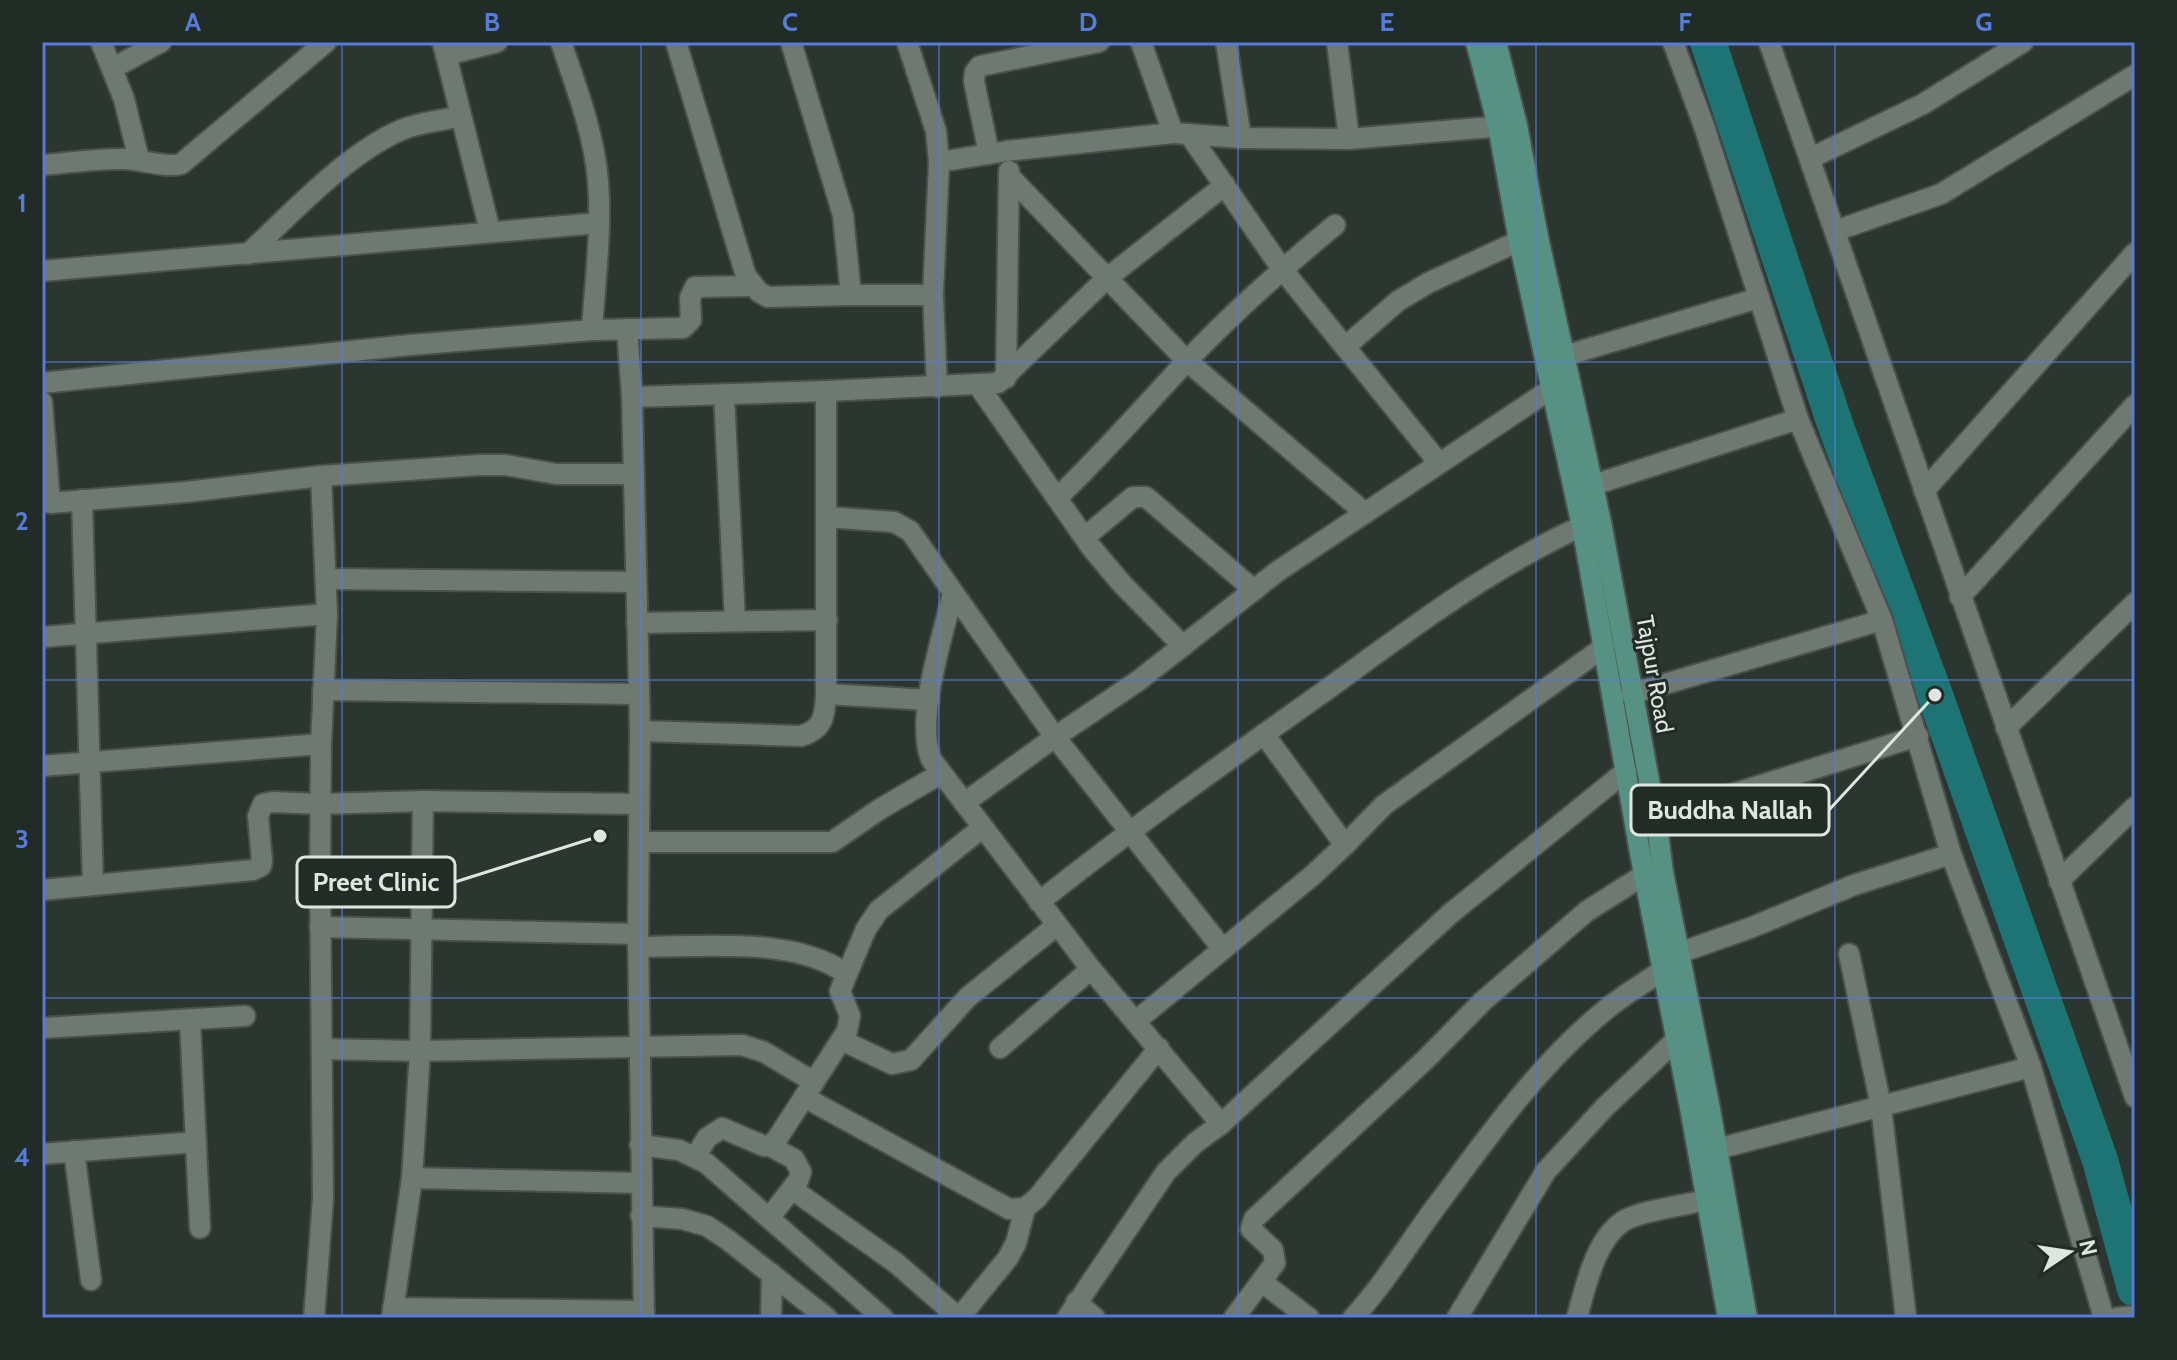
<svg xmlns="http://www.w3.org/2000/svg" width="2177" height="1360" font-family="Cabin,sans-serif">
<rect width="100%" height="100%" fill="#2c3630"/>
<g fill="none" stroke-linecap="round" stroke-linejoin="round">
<polyline stroke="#1e7475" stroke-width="36" points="1708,42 1835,424 1935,695 2100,1160 2135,1289"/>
<g stroke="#49514c" stroke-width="24">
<g id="minor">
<polyline points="101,42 124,99 139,160"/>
<path d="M561,42C576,87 594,133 598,181C602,230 595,281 592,330"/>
<polyline points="676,42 746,276 759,292 768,297 851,295"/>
<polyline points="791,42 843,215 851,295 933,295"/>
<polyline points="907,42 936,131 939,162 933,295 937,387"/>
<polyline points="1141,42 1173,133 1241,138 1349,139 1515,125"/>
<polyline points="1226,42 1241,138"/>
<polyline points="1337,42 1349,139"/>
<polyline points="1673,42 1704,126 1798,419 1882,620 1951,854 2031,1067 2104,1318"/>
<polyline points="1769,42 2135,1097"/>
<polyline points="443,44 446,55 497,42"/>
<polyline points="446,55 490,231"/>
<polyline points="113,68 161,42"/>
<polyline points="1189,134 1282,269 1439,463"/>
<polyline points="989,154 974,81 975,72 980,66 1099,42"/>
<polyline points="1811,158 1923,104 2023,42"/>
<polyline points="939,162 1007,151 1173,133"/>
<path d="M42,165C69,163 98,158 125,159C141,160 168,168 181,164L326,42"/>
<polyline points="1010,177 1187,361 1365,513"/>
<polyline points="1835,231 1941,194 2135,75"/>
<path d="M248,254C292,213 346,154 401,130C420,122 441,121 461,116"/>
<polyline points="42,271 599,223"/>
<polyline points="627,329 632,397 640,731 638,934 644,1318"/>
<polyline points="1345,347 1398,301 1428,283 1519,241"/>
<polyline points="1564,356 1759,298"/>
<polyline points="1006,378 1009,171"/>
<polyline points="42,383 410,345 592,330 683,328 691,320 690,298 695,287 752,286"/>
<polyline points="978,385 1091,547 1122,584 1183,646"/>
<polyline points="724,395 735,621"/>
<polyline points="632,397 826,391 998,383 1106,279 1225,185"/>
<polyline points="42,402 50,503 186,492 321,476 480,465 506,465 556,474 633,474"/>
<polyline points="1593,485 1798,419"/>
<polyline points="1924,491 2135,253"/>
<path d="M1057,498C1102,455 1142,409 1185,363C1231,314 1283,268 1335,225"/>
<polyline points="82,500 93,885"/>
<polyline points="827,517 894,522 910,531 1055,737 1222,948"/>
<polyline points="1085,537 1133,497 1146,497 1254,590"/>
<polyline points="326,579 635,582"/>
<path d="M953,593C943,636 915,718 931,759L1091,969L1221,1124"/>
<polyline points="1960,597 2135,405"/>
<polyline points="637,623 827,620"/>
<polyline points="42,637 327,614"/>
<polyline points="323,690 638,694"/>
<polyline points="826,694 929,700"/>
<polyline points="1631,694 1882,620"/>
<polyline points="2006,728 2135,603"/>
<path d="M640,731L801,736C824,729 825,715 826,694V391"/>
<polyline points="42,766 321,744"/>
<polyline points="964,803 1055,737 1138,681 1278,571 1551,389"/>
<polyline points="1656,818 1918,736"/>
<polyline points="639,842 832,842 880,809 940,774"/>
<polyline points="1345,845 1384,805 1604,647"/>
<polyline points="2059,881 2135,807"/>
<polyline points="42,890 253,870 261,866 262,861 258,816 263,804 273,802 320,804 423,801"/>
<path d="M1039,902C1131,829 1226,761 1322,693C1405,633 1488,569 1582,526"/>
<polyline points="320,927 638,934"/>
<path d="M638,947C699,947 794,936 845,973"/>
<polyline points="1679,953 1750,928 1854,885 1951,854"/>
<polyline points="1849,954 1881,1106 1906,1318"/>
<polyline points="190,1021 200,1228"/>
<polyline points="1136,1021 1313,875 1345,845 1264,734"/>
<polyline points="42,1028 245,1016"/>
<polyline points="841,1040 892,1064 911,1060 968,997 1057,925"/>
<polyline points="1000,1048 1091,969"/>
<polyline points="322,1049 420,1051 742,1045 764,1052 814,1082"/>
<polyline points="804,1097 1009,1209 1025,1208 1037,1198 1159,1048"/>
<polyline points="640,1145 679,1150 706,1163 883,1318"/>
<polyline points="1717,1149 2031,1067"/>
<polyline points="74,1151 91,1280"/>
<polyline points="42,1154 196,1142"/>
<polyline points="695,1157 707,1138 722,1128 764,1146 770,1146 777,1139 847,1031 850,1016 840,991 866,929 879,910 982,828"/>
<polyline points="412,1178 640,1183"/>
<polyline points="792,1189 896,1263 959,1318"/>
<polyline points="641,1216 682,1219 707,1226 728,1240 827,1318"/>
<polyline points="769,1218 798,1181 801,1172 794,1159 770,1146"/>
<polyline points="1262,1282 1309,1318"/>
<polyline points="1076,1302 1095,1318"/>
<polyline points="393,1308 644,1311"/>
<polyline points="314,1318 323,1199 320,870 321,744 327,614 321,476"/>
<polyline points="392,1318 412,1178 420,1051 423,801 639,804"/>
<polyline points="771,1318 772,1274"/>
<polyline points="959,1318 1008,1258 1016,1243 1025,1208"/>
<polyline points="1067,1318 1166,1172 1195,1143 1221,1124 1450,914 1626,771"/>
<polyline points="1234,1318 1275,1263 1273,1250 1251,1229 1254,1219 1426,1059 1483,1001 1587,911 1644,875"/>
<path d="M1353,1318C1387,1281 1413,1236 1444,1196C1492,1131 1541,1063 1603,1012C1621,996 1643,984 1663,970"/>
<polyline points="1457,1318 1546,1171 1605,1107 1675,1041"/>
<path d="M1577,1318C1585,1288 1595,1241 1622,1222C1637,1211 1686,1205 1707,1200"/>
<polyline points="2116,1318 2135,1316"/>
</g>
</g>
<g stroke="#49514c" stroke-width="24">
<g id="secondary">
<polyline points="1476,42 1498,126 1519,241 1582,526 1644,875 1691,1113 1728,1318"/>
<polyline points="1496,42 1517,125 1538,237 1601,522 1656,818 1663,872 1710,1109 1747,1318"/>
</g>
</g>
<use href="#minor" stroke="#6e7972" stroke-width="20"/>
<use href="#secondary" stroke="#579183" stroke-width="20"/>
</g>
<path fill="none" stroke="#577bdb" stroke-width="2" stroke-opacity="0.55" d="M342,42V1318M641,42V1318M939,42V1318M1238,42V1318M1536,42V1318M1835,42V1318M42,362H2135M42,680H2135M42,998H2135"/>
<g text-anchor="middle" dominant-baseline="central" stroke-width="6" stroke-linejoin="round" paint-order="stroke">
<g font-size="24" fill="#dfe5e1" stroke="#222c26">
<text transform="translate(1655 674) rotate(80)">Tajpur Road</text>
</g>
</g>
<path fill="none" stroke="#dfe5e1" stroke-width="3" d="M1935 695L1829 810M600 836L455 882"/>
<g fill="#dfe5e1" stroke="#222c26" stroke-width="3">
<circle cx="1935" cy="695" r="8"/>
<circle cx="600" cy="836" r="8"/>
</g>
<g fill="#222c26" stroke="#dfe5e1" stroke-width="3">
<rect x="1631" y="785" width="198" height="50" rx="8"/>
<rect x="297" y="857" width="158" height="50" rx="8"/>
</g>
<g font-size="26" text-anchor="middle" font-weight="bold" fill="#dfe5e1">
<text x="1730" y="819">Buddha Nallah</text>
<text x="376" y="891">Preet Clinic</text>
</g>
<rect width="2177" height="1360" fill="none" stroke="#222c26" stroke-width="88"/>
<g transform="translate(2069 1252) rotate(77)" stroke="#222c26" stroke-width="6" paint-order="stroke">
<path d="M0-6L14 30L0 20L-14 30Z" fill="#dfe5e1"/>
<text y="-12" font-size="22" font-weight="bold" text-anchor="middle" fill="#dfe5e1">N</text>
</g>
<rect x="44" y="44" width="2089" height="1272" fill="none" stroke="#577bdb" stroke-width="3"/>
<g font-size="26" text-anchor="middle" font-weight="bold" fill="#577bdb">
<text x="193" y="31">A</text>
<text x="492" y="31">B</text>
<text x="790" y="31">C</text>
<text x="1088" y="31">D</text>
<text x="1387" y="31">E</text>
<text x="1685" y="31">F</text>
<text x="1984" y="31">G</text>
<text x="22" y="212">1</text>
<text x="22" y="530">2</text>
<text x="22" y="848">3</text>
<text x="22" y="1166">4</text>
</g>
</svg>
